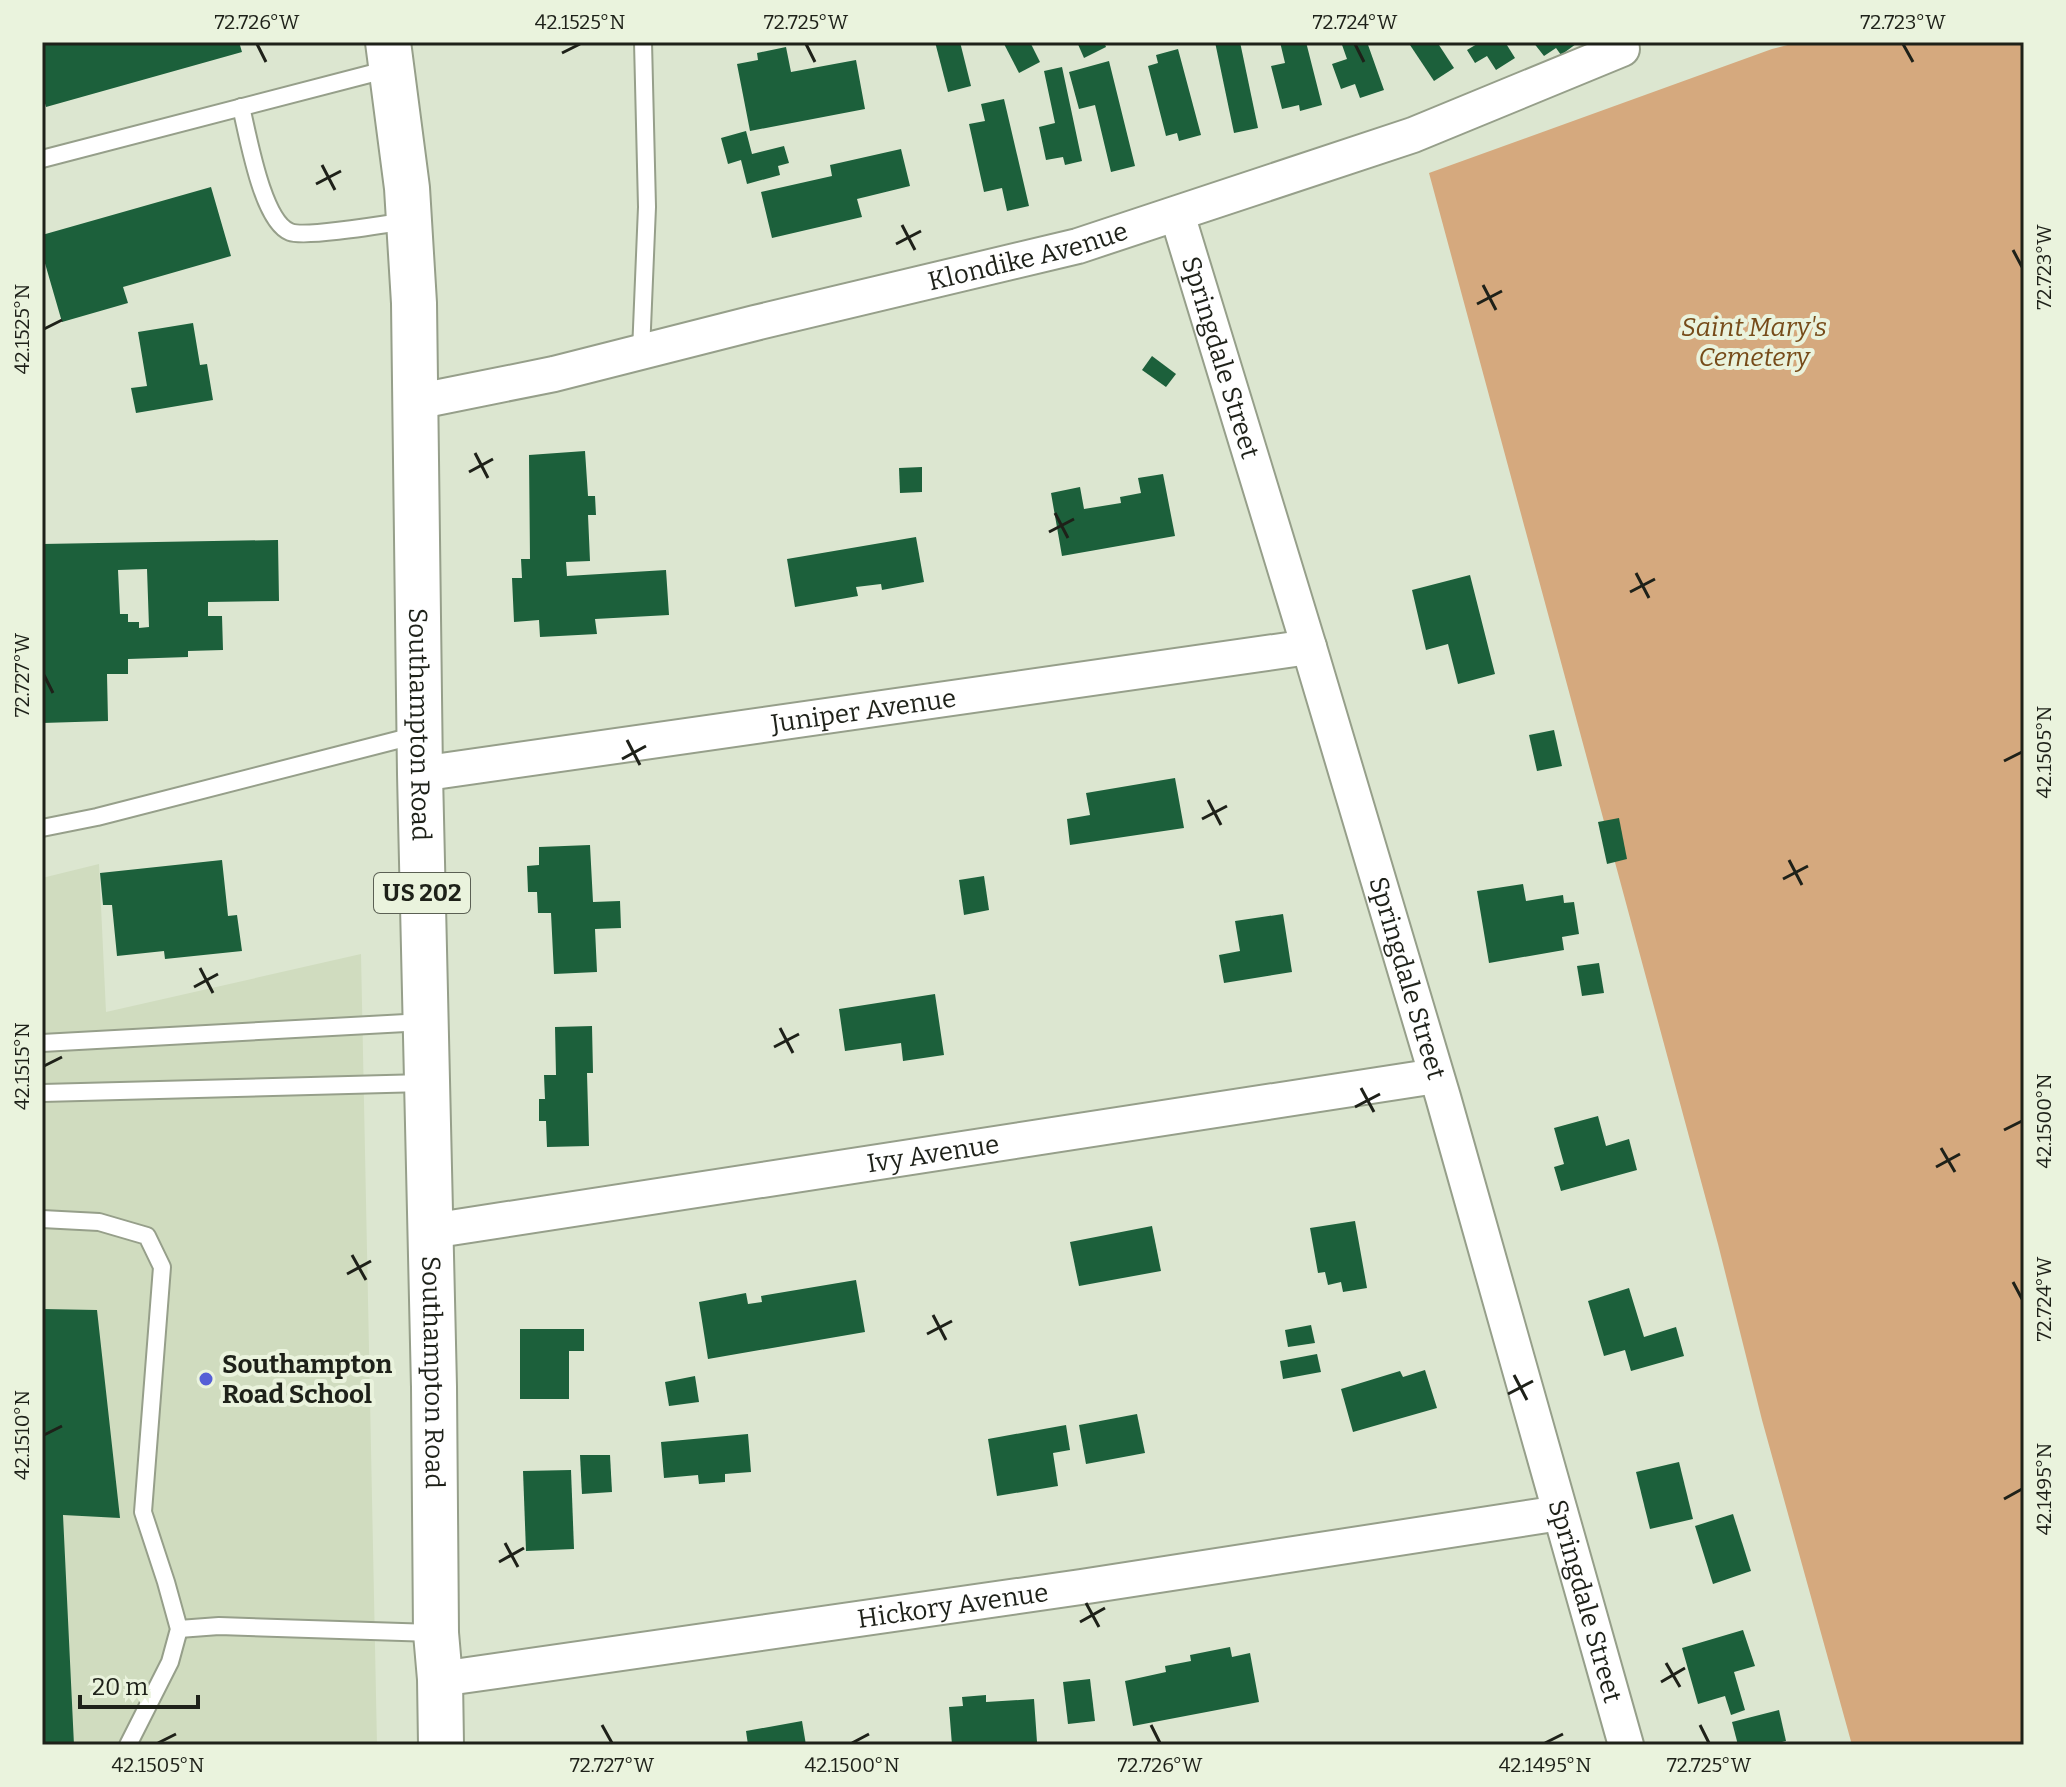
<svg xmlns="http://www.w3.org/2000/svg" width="2066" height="1787" font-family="Bitter,serif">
<rect width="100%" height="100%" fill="#dce6d0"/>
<polygon fill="#d0dcbf" points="99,864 106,1012 361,954 377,1745 42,1745 42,878"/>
<polygon fill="#d5a97e" points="1799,42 2024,42 2024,1745 1852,1745 1762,1420 1718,1244 1429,173 1772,49"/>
<g fill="#1c603b" fill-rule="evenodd">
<polygon points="42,42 239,42 242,52 46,107 44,100 42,100"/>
<polygon points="935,42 960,42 971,86 948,92"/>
<polygon points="1003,42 1030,42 1040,62 1019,73"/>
<polygon points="1077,42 1104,42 1106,47 1084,58"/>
<polygon points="1215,42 1240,42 1258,128 1234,133"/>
<polygon points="1280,42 1306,42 1322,105 1300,111 1299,105 1282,109 1271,66 1285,63"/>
<polygon points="1341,42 1367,42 1384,90 1360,98 1355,84 1341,89 1332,64 1347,59"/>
<polygon points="1408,42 1437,42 1454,68 1434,81"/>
<polygon points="1475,42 1505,42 1515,58 1496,70 1487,56 1475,63 1467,50 1477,44"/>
<polygon points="1533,42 1575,42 1576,44 1561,55 1556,48 1544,56"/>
<polygon points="786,47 791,72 856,60 865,109 750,131 737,64 758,60 757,53"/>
<polygon points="1178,49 1201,135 1179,141 1177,133 1166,136 1148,66 1158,63 1156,55"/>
<polygon points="1109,61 1135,166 1111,172 1095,105 1079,109 1069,72"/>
<polygon points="1062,67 1082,161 1065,165 1063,157 1046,160 1039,127 1055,123 1044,71"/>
<polygon points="1004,99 1029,206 1007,211 1002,188 984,192 969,124 985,121 981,104"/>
<polygon points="746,131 752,154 784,146 789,163 778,166 780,175 747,184 741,160 728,164 721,138"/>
<polygon points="901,149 910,186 857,199 862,217 772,238 761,192 832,176 830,165"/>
<polygon points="211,187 231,256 123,287 128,303 62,322 42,253 42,235"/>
<polygon points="193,323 200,365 207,364 213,400 136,413 131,388 147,386 138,332"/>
<polygon points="1152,356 1176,374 1166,387 1142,370"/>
<polygon points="585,451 588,496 595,496 596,515 588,515 590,561 566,562 567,576 666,570 669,615 595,619 597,634 540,637 539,620 514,622 512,578 522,578 521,559 530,559 529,455"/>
<polygon points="922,467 922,492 900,493 899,468"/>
<polygon points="1163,474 1175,536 1062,556 1051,493 1080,487 1084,509 1121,503 1120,497 1141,493 1138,478"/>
<polygon points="916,537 924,582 882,590 881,584 856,587 858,596 795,607 787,559"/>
<path d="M278,540L279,601L208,602V616H222L223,650L188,651V657L128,659V674H107L108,721L42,723V544ZM147,569L149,627L139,628V622H128V614H120L118,570Z"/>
<polygon points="1470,575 1495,674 1458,684 1448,644 1426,650 1412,590"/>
<polygon points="1554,730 1562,766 1537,771 1529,735"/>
<polygon points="1175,778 1184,828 1070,845 1067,819 1090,815 1086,793"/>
<polygon points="1619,818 1627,859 1607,864 1598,822"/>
<polygon points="590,845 593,902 620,901 621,928 595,929 597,972 554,974 551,913 538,913 537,892 528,892 527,866 539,865 539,847"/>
<polygon points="222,860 228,916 237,915 242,951 165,959 164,951 117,956 112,905 103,905 100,873"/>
<polygon points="984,876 989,910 964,915 959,880"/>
<polygon points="1523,884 1526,901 1563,895 1564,903 1574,902 1579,934 1562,937 1564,950 1489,963 1477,891"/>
<polygon points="1283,914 1292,972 1224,983 1219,955 1240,951 1235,921"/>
<polygon points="1599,963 1604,993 1582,996 1577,966"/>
<polygon points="935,994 944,1055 903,1061 901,1043 845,1051 839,1009"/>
<polygon points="592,1026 593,1073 587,1073 589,1146 547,1147 546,1121 539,1121 539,1099 545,1099 544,1075 556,1075 555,1027"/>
<polygon points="1598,1116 1606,1146 1629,1139 1637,1170 1561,1191 1554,1167 1564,1164 1554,1128"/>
<polygon points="1355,1221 1367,1288 1343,1292 1341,1282 1328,1285 1325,1272 1318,1273 1310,1228"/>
<polygon points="1152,1226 1161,1271 1079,1286 1070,1242"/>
<polygon points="856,1280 865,1332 708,1359 699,1302 746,1293 748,1304 762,1302 761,1296"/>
<polygon points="1629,1288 1644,1337 1676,1327 1684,1356 1631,1371 1625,1350 1604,1356 1588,1301"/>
<polygon points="42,1309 97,1310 120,1518 63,1515 74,1745 42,1745"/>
<polygon points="1311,1325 1315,1343 1288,1347 1285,1330"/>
<polygon points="520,1329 584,1329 584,1351 569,1351 569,1399 520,1399"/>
<polygon points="1317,1354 1321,1372 1283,1379 1280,1361"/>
<polygon points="1425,1370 1437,1408 1353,1432 1341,1389 1400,1371 1403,1377"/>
<polygon points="695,1376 699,1402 669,1406 665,1382"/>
<polygon points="1137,1414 1145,1453 1086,1464 1079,1425"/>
<polygon points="1066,1425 1070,1450 1053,1453 1058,1486 997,1496 988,1439"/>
<polygon points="748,1434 751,1472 725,1474 725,1482 699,1484 698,1475 664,1478 661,1442"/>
<polygon points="580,1455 610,1455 612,1492 582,1494"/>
<polygon points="1679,1462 1693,1519 1650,1529 1636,1472"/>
<polygon points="571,1470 574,1549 526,1551 523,1471"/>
<polygon points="1733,1514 1751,1571 1713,1584 1695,1526"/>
<polygon points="1743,1630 1755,1666 1734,1672 1745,1710 1731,1715 1725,1696 1698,1704 1682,1648"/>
<polygon points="1230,1647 1232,1657 1250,1653 1259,1702 1133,1726 1125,1681 1166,1672 1165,1666 1191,1661 1190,1655"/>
<polygon points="1090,1679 1095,1721 1068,1724 1063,1682"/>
<polygon points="986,1695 986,1702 1034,1699 1037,1742 1012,1743 1012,1745 952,1745 949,1707 963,1706 962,1697"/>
<polygon points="1779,1710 1786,1741 1770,1745 1738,1745 1732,1722"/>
<polygon points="802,1721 806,1745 748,1745 746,1731"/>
</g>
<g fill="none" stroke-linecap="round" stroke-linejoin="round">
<g stroke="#969f8a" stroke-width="20">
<g id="service">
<path d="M241,107C248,135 262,221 290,232C305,238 387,224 407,221"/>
<polyline points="42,159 389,69"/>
<polyline points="641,352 647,207 643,42"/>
<polyline points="42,828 97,817 417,735"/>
<polyline points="42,1043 424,1022"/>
<polyline points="42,1093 424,1083"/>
<polyline points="42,1219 99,1222 147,1236 162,1267 143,1512 166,1582 179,1629 170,1662 128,1745"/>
<polyline points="179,1629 219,1626 433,1633"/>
</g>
</g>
<g stroke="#969f8a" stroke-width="38">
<g id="minor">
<path id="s1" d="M1177,214L1309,647L1443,1097L1626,1745"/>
<path id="s2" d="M415,402L554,374L755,323L1078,246L1413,135L1622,49"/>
<path id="s3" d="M420,774L1309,647"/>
<path id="s4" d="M431,1231L1436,1076"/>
<path id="s5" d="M440,1679L1081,1587L1560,1513"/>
</g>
</g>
<g stroke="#969f8a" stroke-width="48">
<g id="primary">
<path id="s6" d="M388,42L407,188L414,303L420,774L434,1387L436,1633L440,1679L441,1745"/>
</g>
</g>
<use href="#service" stroke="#fff" stroke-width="16"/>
<use href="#minor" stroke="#fff" stroke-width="34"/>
<use href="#primary" stroke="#fff" stroke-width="44"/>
</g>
<path fill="none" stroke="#1e2119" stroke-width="3" d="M257,44L266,62M806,44L815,62M1355,44L1364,62M1903,44L1913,62M562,53L580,44M322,165L335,190M316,184L341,171M902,225L915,250M896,244L921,231M2013,250L2022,267M1483,285L1496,310M1477,304L1502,291M44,329L62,320M475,453L488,478M469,472L493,459M1055,513L1068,538M1049,532L1074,519M1636,573L1649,598M1630,592L1655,579M44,675L53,693M627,740L640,765M622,759L646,746M2004,761L2022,752M1208,800L1221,825M1202,819L1227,806M1789,860L1802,885M1783,879L1808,866M200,968L213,993M194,987L218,974M780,1028L793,1053M774,1047L799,1034M44,1066L62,1057M1361,1088L1374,1112M1355,1107L1380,1094M2004,1130L2022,1121M1941,1148L1955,1172M1936,1167L1960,1154M352,1255L366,1280M347,1274L371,1261M2013,1282L2022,1299M933,1315L946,1340M927,1334L952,1321M1514,1375L1527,1400M1508,1394L1533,1381M44,1435L62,1426M2004,1499L2022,1489M505,1543L518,1567M499,1562L524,1548M1086,1603L1099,1627M1080,1622L1105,1608M1666,1663L1680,1687M1661,1682L1685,1668M602,1725L612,1743M1151,1725L1160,1743M1700,1725L1709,1743M158,1743L176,1734M852,1743L869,1734M1545,1743L1563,1734"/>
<circle fill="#555fd6" stroke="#eaf3dd" stroke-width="3" cx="206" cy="1379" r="8"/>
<g text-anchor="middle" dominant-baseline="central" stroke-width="8" stroke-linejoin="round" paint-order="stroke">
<rect fill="#eaf3dd" stroke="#5b6054" stroke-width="2" x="374" y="873" width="96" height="40" rx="6"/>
<g font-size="24" font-weight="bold" fill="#1e2119">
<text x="422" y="893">US 202</text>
</g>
<g font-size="26" fill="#1e2119" stroke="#eaf3dd">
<text stroke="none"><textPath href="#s2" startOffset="630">Klondike Avenue</textPath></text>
<text stroke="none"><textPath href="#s1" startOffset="150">Springdale Street</textPath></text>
<text stroke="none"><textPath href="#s3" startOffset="448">Juniper Avenue</textPath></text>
<text stroke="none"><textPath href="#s6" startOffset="684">Southampton Road</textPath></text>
<text stroke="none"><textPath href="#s1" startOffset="798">Springdale Street</textPath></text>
<text stroke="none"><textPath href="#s4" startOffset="508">Ivy Avenue</textPath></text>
<text stroke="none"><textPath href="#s6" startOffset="1332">Southampton Road</textPath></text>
<text stroke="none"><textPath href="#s1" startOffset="1446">Springdale Street</textPath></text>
<text stroke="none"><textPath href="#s5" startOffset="518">Hickory Avenue</textPath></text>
</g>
<g font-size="26" font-style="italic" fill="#764b19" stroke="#eaf3dd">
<text x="1754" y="327">Saint Mary's<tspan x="1754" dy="30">Cemetery</tspan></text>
</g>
<g font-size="26" font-weight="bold" fill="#1e2119" stroke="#eaf3dd" text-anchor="start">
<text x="222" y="1364">Southampton<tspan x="222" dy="30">Road School</tspan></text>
</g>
</g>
<rect width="2066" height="1787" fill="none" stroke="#eaf3dd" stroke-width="88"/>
<path d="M80 1695v12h118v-12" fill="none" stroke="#1e2119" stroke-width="4"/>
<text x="92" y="1695" font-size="24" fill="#1e2119" stroke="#eaf3dd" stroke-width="6" paint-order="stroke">20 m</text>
<rect x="44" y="44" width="1978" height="1699" fill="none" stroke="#1e2119" stroke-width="3"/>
<g font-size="20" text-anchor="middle" fill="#1e2119">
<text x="257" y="29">72.726°W</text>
<text x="580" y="29">42.1525°N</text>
<text x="806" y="29">72.725°W</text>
<text x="1355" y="29">72.724°W</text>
<text x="1903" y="29">72.723°W</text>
<text transform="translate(2044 267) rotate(-90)" y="7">72.723°W</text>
<text transform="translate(22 329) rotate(-90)" y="7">42.1525°N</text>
<text transform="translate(22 675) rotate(-90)" y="7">72.727°W</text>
<text transform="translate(2044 752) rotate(-90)" y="7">42.1505°N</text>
<text transform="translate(22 1066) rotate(-90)" y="7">42.1515°N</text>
<text transform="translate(2044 1121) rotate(-90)" y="7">42.1500°N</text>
<text transform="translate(2044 1299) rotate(-90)" y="7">72.724°W</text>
<text transform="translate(22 1435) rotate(-90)" y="7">42.1510°N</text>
<text transform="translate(2044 1489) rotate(-90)" y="7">42.1495°N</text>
<text x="158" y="1772">42.1505°N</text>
<text x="612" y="1772">72.727°W</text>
<text x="852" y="1772">42.1500°N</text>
<text x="1160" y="1772">72.726°W</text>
<text x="1545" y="1772">42.1495°N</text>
<text x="1709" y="1772">72.725°W</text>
</g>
</svg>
